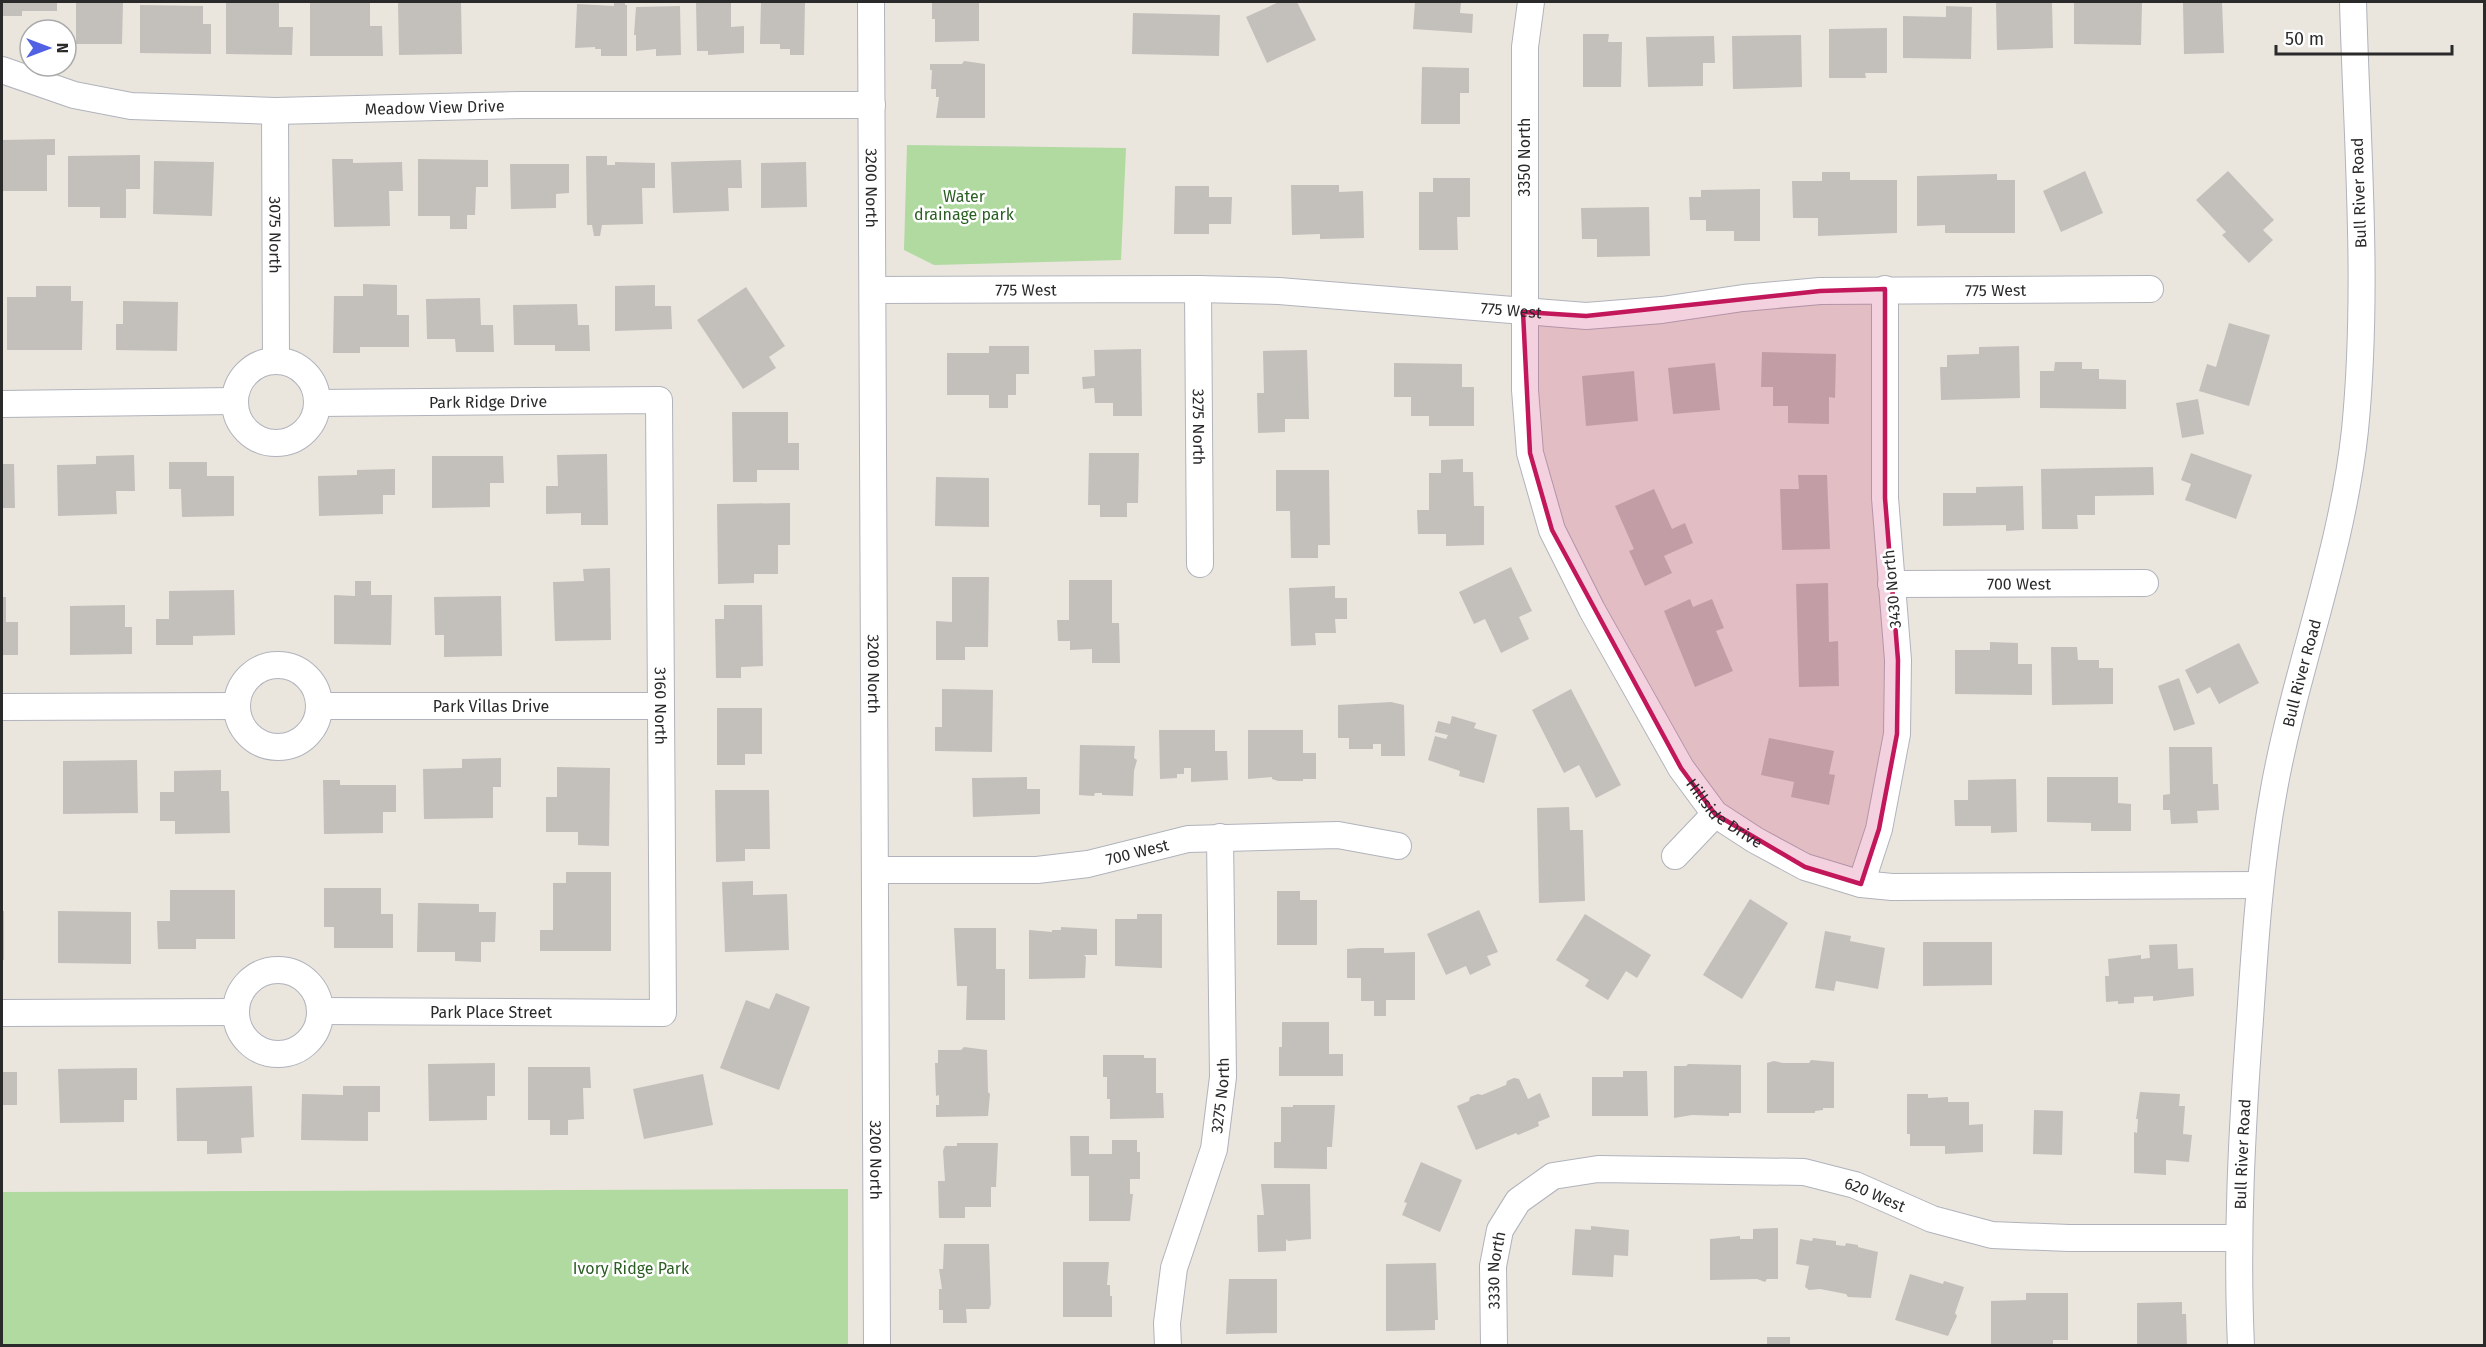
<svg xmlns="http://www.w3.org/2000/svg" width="2486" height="1347" font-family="'Fira Sans',sans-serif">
<rect width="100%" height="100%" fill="#eae6de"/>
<g fill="#b0daa0">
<polygon points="907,145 1126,148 1121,260 934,265 904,250"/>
<polygon points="848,1189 848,1345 2,1345 2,1192"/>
</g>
<g fill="#c3bfba">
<polygon points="2,2 57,2 57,11 22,11 22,16 2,16"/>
<polygon points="76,2 123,2 122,44 76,44"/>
<polygon points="398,2 461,2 462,54 399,55"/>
<polygon points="614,2 625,2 625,5 627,5 627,56 601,56 601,49 595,49 595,47 575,48 577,4 614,6"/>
<polygon points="731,2 731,27 744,26 744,53 708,55 708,51 697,51 696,3"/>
<polygon points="761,2 805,2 804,55 790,55 790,49 780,49 780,44 760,44"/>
<polygon points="932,2 979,2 979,41 935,42 935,19 932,19"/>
<polygon points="1279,2 1297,2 1316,40 1267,63 1246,17"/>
<polygon points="1415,2 1461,2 1460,13 1473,14 1472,33 1413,29"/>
<polygon points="1996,2 2052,2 2053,48 1997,50"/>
<polygon points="2074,2 2142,2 2141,45 2074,44"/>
<polygon points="2183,2 2222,2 2224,53 2184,54"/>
<polygon points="226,3 279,3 279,27 293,27 292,55 226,54"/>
<polygon points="310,3 370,3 370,26 382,26 383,56 310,56"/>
<polygon points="140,5 203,6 203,24 211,24 211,54 140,53"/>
<polygon points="680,6 681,55 656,56 656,49 636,51 636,35 634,35 636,7"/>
<polygon points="1946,6 1972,7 1971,59 1903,58 1903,16 1946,17"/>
<polygon points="1133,13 1220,15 1219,56 1132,54"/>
<polygon points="1887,28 1887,73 1865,73 1866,78 1829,78 1829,29"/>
<polygon points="1583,34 1609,34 1608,42 1622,42 1621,87 1583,87"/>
<polygon points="1801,35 1802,87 1733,89 1732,36"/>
<polygon points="1714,36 1715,63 1703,63 1703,86 1648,87 1646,37"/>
<polygon points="964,61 985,64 985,118 936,118 939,97 936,97 936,89 931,89 932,70 930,70 930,64 962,64"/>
<polygon points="1422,67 1469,68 1469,93 1460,93 1460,124 1421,124"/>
<polygon points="55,139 55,155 47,155 47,191 2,191 2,140"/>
<polygon points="140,155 140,189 126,189 126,218 100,218 100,207 68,207 68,156"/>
<polygon points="586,156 607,156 607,165 615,165 615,162 655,163 655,188 642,188 643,224 602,225 600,236 594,236 592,225 587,225"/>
<polygon points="332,159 353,159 353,163 402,162 403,191 389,191 390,226 334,227"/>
<polygon points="418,159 488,160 488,187 476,187 475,215 467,215 467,229 450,229 450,216 418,216"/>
<polygon points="741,160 742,188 728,188 729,211 673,213 671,162"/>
<polygon points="154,161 214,162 212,216 153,214"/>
<polygon points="806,162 807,207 761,208 761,163"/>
<polygon points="510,164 569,164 569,193 556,194 556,208 511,209"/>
<polygon points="2085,171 2103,213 2061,232 2043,191"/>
<polygon points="2228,171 2274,220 2263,230 2273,240 2249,263 2222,235 2226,232 2196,200"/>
<polygon points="1822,172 1850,172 1850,180 1897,180 1897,233 1818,236 1818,218 1793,218 1792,181 1822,181"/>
<polygon points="1997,174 1997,180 2015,180 2015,233 1945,233 1945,225 1917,226 1917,176"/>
<polygon points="1433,178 1470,178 1470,217 1457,217 1458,250 1419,250 1419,192 1433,192"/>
<polygon points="1291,185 1339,185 1339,192 1363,191 1364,238 1320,239 1320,234 1292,235"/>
<polygon points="1175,186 1209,186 1209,197 1232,197 1231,224 1209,224 1209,234 1174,234"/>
<polygon points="1760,189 1760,241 1734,241 1734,231 1706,231 1706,220 1690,220 1689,197 1701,197 1701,190"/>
<polygon points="1649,207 1650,256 1597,257 1597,239 1582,239 1581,208"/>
<polygon points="363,284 397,285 397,315 409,315 409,347 360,347 360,353 333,353 334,296 363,296"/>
<polygon points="655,285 655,306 671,306 672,329 615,331 615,286"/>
<polygon points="36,286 71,286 71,301 83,301 82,350 7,350 7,297 36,297"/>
<polygon points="746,287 785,346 769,357 776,368 743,389 697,320"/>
<polygon points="480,298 481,325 493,325 494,352 456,352 455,339 427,339 426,299"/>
<polygon points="123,301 178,302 177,351 116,350 116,324 123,324"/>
<polygon points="577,304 578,325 589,325 590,351 555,351 555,345 514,345 513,305"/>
<polygon points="2229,323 2270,335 2249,406 2199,391 2207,364 2216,367"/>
<polygon points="989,346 1029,346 1029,374 1016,374 1016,395 1008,395 1008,408 989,408 989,395 947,395 947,353 989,353"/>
<polygon points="2019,346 2020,398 1941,400 1940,367 1947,367 1947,355 1979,354 1979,347"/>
<polygon points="1141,349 1142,416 1113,416 1113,403 1095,403 1094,388 1083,389 1082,377 1095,376 1094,350"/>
<polygon points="1307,350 1309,419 1285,419 1285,432 1258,433 1257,393 1264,393 1263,351"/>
<polygon points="1762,352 1836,354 1835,398 1829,397 1829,424 1788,423 1788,406 1773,406 1773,387 1761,387"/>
<polygon points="2055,362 2082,362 2082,369 2099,369 2099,379 2126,380 2126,409 2040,408 2040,371 2054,371"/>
<polygon points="1394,363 1462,364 1462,387 1474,387 1474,426 1429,426 1429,416 1411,416 1411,397 1394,397"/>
<polygon points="1715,363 1720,410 1673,414 1668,368"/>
<polygon points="1634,371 1638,421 1586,426 1582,376"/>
<polygon points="2198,399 2204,434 2182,438 2176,403"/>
<polygon points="732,412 788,412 788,443 799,443 799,470 757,470 757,482 733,482"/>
<polygon points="1089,453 1139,453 1138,503 1127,503 1127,517 1100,517 1100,505 1088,505"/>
<polygon points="2191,453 2252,475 2236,519 2185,500 2191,484 2181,480"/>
<polygon points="607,454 608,525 581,525 581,513 546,514 546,486 558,486 557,455"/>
<polygon points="134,455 135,491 116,491 117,514 58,516 57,465 96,464 96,456"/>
<polygon points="432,456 503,456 504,483 490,483 490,507 432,508"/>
<polygon points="1463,459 1463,472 1473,472 1474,506 1484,506 1484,545 1446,546 1446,534 1418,534 1417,510 1429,510 1429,473 1441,473 1441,460"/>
<polygon points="169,462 207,462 207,476 234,476 234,516 182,517 181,489 169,489"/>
<polygon points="2,464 14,464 15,508 2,508"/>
<polygon points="2153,467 2154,495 2095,496 2095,515 2077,515 2078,529 2042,529 2041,469"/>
<polygon points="395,469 395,495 383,495 383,514 319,516 318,476 357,475 357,470"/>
<polygon points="1276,470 1329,470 1330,545 1318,545 1318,558 1291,558 1290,511 1276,511"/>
<polygon points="1798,475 1827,475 1830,549 1782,550 1780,489 1799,489"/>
<polygon points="936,477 989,478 989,527 935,526"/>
<polygon points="2023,486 2024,530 2006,531 2006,525 1943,526 1943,493 1976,493 1976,487"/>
<polygon points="1654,489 1672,529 1685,523 1693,543 1664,556 1672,573 1645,586 1629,551 1634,549 1615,506"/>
<polygon points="790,503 790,545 778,545 778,574 754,574 754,583 718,584 717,504"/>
<polygon points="1511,567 1532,611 1519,617 1529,639 1501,653 1485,619 1474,624 1459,592"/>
<polygon points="610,568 611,640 555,641 553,582 584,581 583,569"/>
<polygon points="952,577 989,577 988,647 965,647 965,660 936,660 936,621 952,622"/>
<polygon points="1069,580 1112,580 1112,623 1119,623 1120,663 1092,663 1092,649 1070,650 1070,641 1058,641 1057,620 1069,620"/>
<polygon points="355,581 371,581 371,595 392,595 391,645 334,644 334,595 355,596"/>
<polygon points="1828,583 1829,642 1838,641 1839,686 1799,687 1796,584"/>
<polygon points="1335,586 1335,598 1347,598 1347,619 1335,619 1336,633 1315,633 1316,645 1291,646 1289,588"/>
<polygon points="234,590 235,635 193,636 193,645 156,645 156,619 169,619 169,591"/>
<polygon points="501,596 502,656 444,657 444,635 435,635 434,597"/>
<polygon points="2,597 6,597 6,622 18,622 18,655 2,655"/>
<polygon points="1690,599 1693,607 1712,599 1724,628 1716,631 1733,671 1695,687 1664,611"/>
<polygon points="125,605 125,627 132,627 132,654 70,655 70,606"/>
<polygon points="724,605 762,605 763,666 741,667 741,678 716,678 715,619 724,619"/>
<polygon points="1990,642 2018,643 2018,664 2032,664 2032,695 1955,694 1955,650 1990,650"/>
<polygon points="2239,643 2259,683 2219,704 2210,687 2197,694 2185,670"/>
<polygon points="2051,647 2077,647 2078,660 2099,660 2099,668 2113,668 2113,704 2052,705"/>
<polygon points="2179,678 2195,724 2174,731 2158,686"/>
<polygon points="942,689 993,690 992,752 935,751 935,727 942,727"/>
<polygon points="1571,689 1621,785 1596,798 1579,765 1564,773 1532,710"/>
<polygon points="1391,702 1404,705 1405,756 1381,756 1381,744 1373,744 1373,749 1349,749 1349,738 1338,738 1338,705"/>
<polygon points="717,708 762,708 762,754 745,754 745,765 717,765"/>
<polygon points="1452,716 1476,723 1474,728 1497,735 1484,783 1459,776 1460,771 1428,760 1435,736 1446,739 1448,735 1435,732 1438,721 1450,724"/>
<polygon points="1159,730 1215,730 1215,751 1227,751 1228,780 1191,782 1191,768 1184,768 1184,774 1177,774 1177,778 1160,779"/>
<polygon points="1248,730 1303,730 1303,753 1316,753 1316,779 1303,779 1303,781 1278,781 1272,779 1272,777 1248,779"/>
<polygon points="1769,738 1834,751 1829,774 1835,775 1829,805 1791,797 1794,782 1761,775"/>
<polygon points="1080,745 1135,746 1134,758 1137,760 1134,771 1133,796 1102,795 1102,793 1095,793 1094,796 1079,795"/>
<polygon points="2169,747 2212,747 2213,784 2218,784 2219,810 2197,811 2198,823 2171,824 2170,810 2163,810 2163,795 2170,794"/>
<polygon points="501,758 501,787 493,787 493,818 424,819 423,769 462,768 462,759"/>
<polygon points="137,760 138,813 63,814 63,761"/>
<polygon points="557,767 610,768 609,846 578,845 578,832 546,832 546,797 557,797"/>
<polygon points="221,770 221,791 229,791 230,833 175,834 175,821 160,821 160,792 174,792 174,771"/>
<polygon points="1027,777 1027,789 1040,789 1040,814 973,817 972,778"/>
<polygon points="2047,777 2118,777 2118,803 2131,804 2131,831 2091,831 2091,823 2047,822"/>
<polygon points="2016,779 2017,832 1991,833 1991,826 1955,826 1954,800 1968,800 1968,780"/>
<polygon points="323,780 340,780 340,785 396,785 396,812 383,812 383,833 324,834"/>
<polygon points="715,790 769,790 770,849 745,849 745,861 716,862"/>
<polygon points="1569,807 1570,830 1583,830 1585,901 1539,903 1537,808"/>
<polygon points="566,872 611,872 611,951 540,951 540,930 553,930 553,883 566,883"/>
<polygon points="753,881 753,895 787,894 789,950 725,952 722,882"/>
<polygon points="324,888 381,888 381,914 393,914 393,948 334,948 334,927 324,927"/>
<polygon points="170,890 235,890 235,939 196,939 196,949 158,949 157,921 170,921"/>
<polygon points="1277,891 1300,891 1300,900 1317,900 1317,945 1277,945"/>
<polygon points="1750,899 1788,923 1742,999 1703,975"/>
<polygon points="418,903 479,904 479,912 496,912 495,942 481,942 481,962 455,961 455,952 417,952"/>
<polygon points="1479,910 1498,952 1487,956 1491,965 1470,975 1466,966 1446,975 1427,934"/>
<rect x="2" y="911" width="2" height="49"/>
<polygon points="58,911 131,912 131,964 58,963"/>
<polygon points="1137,914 1162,914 1162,968 1115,966 1115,919 1137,919"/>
<polygon points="1585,914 1651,955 1637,978 1626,971 1608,1000 1585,986 1589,980 1556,960"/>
<polygon points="1061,927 1097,929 1097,955 1084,955 1086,957 1085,978 1029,979 1029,930 1052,932 1052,930 1061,930"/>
<polygon points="954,928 996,928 996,969 1005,969 1005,1020 966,1020 967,986 957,986"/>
<polygon points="1825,931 1851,936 1850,941 1885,948 1878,989 1836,981 1834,991 1815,988"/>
<polygon points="1923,942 1992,942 1992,985 1923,986"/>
<polygon points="2177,944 2178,969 2193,968 2194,996 2153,1001 2153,996 2134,997 2134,1003 2118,1004 2118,1001 2106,1002 2105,976 2109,976 2108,959 2141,955 2141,959 2150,958 2149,945"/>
<polygon points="1360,948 1384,948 1384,953 1415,952 1415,1000 1386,1000 1386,1016 1374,1016 1374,1001 1361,1001 1361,978 1347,978 1347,949"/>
<polygon points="776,993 810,1007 779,1090 720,1068 746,1000 769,1009"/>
<polygon points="1282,1022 1329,1022 1329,1054 1343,1054 1343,1076 1279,1076 1279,1047 1282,1047"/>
<polygon points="964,1047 987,1050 988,1092 990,1094 988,1116 936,1117 936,1105 939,1105 939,1095 936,1096 935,1063 938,1063 938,1050 961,1050"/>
<polygon points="1103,1055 1144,1055 1144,1058 1156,1058 1156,1093 1163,1093 1164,1118 1110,1119 1110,1099 1107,1099 1107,1077 1103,1077"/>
<polygon points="1811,1060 1834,1062 1834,1108 1823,1108 1823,1110 1815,1111 1815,1113 1767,1113 1767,1063 1774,1061 1783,1063 1809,1063"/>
<polygon points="495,1063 495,1096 487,1096 487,1120 429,1121 428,1064"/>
<polygon points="1688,1064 1741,1065 1741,1113 1729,1113 1729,1116 1692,1115 1674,1118 1674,1066 1686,1066"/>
<polygon points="528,1067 590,1067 591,1088 583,1088 584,1119 568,1120 568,1135 550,1135 550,1120 528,1120"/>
<polygon points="137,1068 137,1100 124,1100 124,1122 60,1123 58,1069"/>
<polygon points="1623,1071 1647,1071 1648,1116 1592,1116 1592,1077 1623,1077"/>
<rect x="2" y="1072" width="15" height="33"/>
<polygon points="703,1074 713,1125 644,1139 633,1089"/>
<polygon points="1514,1078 1519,1079 1528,1099 1540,1093 1550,1117 1538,1122 1539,1126 1518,1135 1516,1133 1476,1150 1457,1106 1469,1101 1470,1097 1478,1094 1482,1095 1506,1085 1507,1081"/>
<polygon points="252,1086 254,1137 241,1138 242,1153 207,1154 207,1141 177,1141 176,1088"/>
<polygon points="343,1086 380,1086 380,1112 368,1112 368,1141 301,1140 302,1094 343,1095"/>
<polygon points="2140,1092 2180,1094 2179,1106 2185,1106 2183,1134 2192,1135 2189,1162 2166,1160 2166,1175 2134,1173 2134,1132 2137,1133 2138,1119 2136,1119"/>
<polygon points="1907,1094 1928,1094 1928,1098 1948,1097 1948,1102 1969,1102 1969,1125 1983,1124 1983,1152 1945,1154 1945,1146 1910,1146 1910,1134 1907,1134"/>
<polygon points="1293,1105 1335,1105 1332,1147 1327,1147 1327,1169 1274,1168 1274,1142 1281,1142 1281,1107 1293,1107"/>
<polygon points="2034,1110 2063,1111 2062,1155 2033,1154"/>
<polygon points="1070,1136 1089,1136 1089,1154 1112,1154 1112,1140 1137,1140 1137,1152 1140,1152 1140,1179 1130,1179 1130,1194 1133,1194 1130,1221 1089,1221 1089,1176 1071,1176"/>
<polygon points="957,1143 998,1143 996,1187 991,1187 991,1207 965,1207 965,1218 939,1218 938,1181 945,1181 943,1151 945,1146 957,1146"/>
<polygon points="1421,1162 1462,1180 1440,1232 1402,1215 1407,1203 1404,1202"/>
<polygon points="1261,1184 1310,1184 1311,1239 1288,1241 1286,1239 1286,1251 1258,1252 1257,1215 1264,1215"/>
<polygon points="1591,1226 1629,1230 1628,1256 1614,1255 1613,1277 1572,1275 1575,1229 1591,1230"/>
<polygon points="1778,1228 1778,1279 1767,1279 1765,1282 1757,1279 1710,1280 1710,1239 1740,1236 1740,1239 1753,1239 1753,1229"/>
<polygon points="1813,1238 1836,1241 1836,1245 1845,1246 1846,1243 1858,1245 1858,1247 1878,1252 1871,1298 1848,1297 1846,1294 1820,1289 1809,1290 1805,1287 1809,1266 1796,1264 1800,1239 1812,1241"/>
<polygon points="944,1244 989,1244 991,1304 989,1309 966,1309 967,1323 943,1323 943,1310 939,1310 939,1289 942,1289 939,1269 943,1269"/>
<polygon points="1063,1262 1109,1262 1107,1285 1110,1285 1110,1296 1112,1296 1112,1317 1063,1317"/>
<polygon points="1436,1263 1438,1320 1435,1320 1435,1330 1386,1331 1386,1264"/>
<polygon points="1910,1274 1943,1284 1944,1281 1964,1287 1955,1313 1957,1316 1948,1336 1895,1320"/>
<polygon points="1229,1279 1277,1279 1277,1333 1226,1334"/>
<polygon points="2026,1293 2068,1293 2068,1340 2053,1340 2053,1346 1991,1346 1991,1301 2026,1300"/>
<polygon points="2182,1302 2182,1314 2186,1314 2187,1346 2137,1346 2137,1303"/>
<rect x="1767" y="1337" width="23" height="9"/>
</g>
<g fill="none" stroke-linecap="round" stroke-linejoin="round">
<g stroke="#b1b3bc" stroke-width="28">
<g id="minor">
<path id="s1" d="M871,2L877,1346"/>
<path id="s2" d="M1531,2L1525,47V390L1530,453L1552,530L1592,610L1681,768L1715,814L1755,840L1805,867L1861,884L1892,887L2260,885"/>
<path id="s3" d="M2,70L74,95L131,106L275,111L522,105H872"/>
<path id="s4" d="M275,111L276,360"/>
<path id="s5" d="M1198,289L1200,564"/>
<path id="s6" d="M873,290L1198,289L1279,291L1586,316L1662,310L1743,298L1820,291L2150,289"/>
<circle cx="276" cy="402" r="41"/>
<path id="s7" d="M317,403L659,400L663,1013L320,1011"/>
<polyline points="2,404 234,401"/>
<path id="s8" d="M1891,584L2145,583"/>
<circle cx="278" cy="706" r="41"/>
<path id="s9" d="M320,706H661"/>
<polyline points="2,707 237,706"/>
<polyline points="1675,856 1715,814"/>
<path id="s10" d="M875,870H1037L1088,864L1188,839L1338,835L1398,846"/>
<polyline points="1861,884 1879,829 1897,734 1898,660 1885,498 1885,289"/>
<circle cx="278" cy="1012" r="42"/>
<polyline points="2,1013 236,1012"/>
<path id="s11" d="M1168,1346L1167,1323L1174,1268L1214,1149L1223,1077L1220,837"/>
<path id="s12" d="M1494,1346L1493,1266L1500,1230L1518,1201L1553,1176L1598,1169L1804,1172L1855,1185L1932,1219L1992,1235L2069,1238H2238"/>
<path id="s13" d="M2241,1346C2236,1236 2242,1128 2250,1019C2255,942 2260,865 2274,789C2296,668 2342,553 2355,430C2369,288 2357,144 2353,2"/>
</g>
</g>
<use href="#minor" stroke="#fff" stroke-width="26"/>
</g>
<path fill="#c2185b" fill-opacity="0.2" stroke="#c2185b" stroke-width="4.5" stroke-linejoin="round" d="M1885,289V498L1898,660L1897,734L1879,829L1861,884L1805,867L1715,814L1681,768L1552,530L1530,453L1523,312L1586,316L1820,291Z"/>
<g text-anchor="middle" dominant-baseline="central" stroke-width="5" stroke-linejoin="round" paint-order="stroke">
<g font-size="16" fill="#2a2a2a" stroke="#fff">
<text stroke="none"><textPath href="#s3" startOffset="438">Meadow View Drive</textPath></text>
<text transform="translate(1524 157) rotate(-90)">3350 North</text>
<text stroke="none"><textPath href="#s1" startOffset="186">3200 North</textPath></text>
<text transform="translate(2359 193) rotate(-92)">Bull River Road</text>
<text stroke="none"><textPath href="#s4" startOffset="124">3075 North</textPath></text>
<text stroke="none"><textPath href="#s6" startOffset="153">775 West</textPath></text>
<text stroke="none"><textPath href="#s6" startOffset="1125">775 West</textPath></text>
<text stroke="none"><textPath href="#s6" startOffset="639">775 West</textPath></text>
<text stroke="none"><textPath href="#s7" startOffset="171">Park Ridge Drive</textPath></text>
<text stroke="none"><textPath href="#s5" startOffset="138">3275 North</textPath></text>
<text stroke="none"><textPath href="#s8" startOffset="128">700 West</textPath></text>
<text transform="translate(1892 589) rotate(-95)">3430 North</text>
<text stroke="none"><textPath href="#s13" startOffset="678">Bull River Road</textPath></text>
<text stroke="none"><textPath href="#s1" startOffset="672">3200 North</textPath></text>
<text stroke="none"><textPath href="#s9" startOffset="171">Park Villas Drive</textPath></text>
<text stroke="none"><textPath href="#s7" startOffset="648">3160 North</textPath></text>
<text stroke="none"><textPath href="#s2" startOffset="866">Hillside Drive</textPath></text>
<text stroke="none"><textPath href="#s10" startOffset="264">700 West</textPath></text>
<text x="491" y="1012">Park Place Street</text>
<text stroke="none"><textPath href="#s11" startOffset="258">3275 North</textPath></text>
<text stroke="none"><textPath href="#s13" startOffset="192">Bull River Road</textPath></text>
<text stroke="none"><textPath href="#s1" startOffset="1158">3200 North</textPath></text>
<text stroke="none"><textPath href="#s12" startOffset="520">620 West</textPath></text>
<text stroke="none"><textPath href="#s12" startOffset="76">3330 North</textPath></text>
</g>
<g font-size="16" fill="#2b5e23" stroke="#fff">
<text x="964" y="196">Water<tspan x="964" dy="18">drainage park</tspan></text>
<text x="631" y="1268">Ivory Ridge Park</text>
</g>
</g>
<rect width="2486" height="1347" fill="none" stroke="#2a2a2a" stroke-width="6"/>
<g transform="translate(48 48) rotate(90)"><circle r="28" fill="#ffffff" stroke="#aaaaaa" stroke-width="1.5"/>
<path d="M0-4.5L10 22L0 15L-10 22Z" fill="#5161e4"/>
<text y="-9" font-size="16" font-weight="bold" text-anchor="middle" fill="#2a2a2a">N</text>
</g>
<path d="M2276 45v9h176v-9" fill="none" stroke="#2a2a2a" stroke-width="3"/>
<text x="2285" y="45" font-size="18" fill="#2a2a2a" stroke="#ffffff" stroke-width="4.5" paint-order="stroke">50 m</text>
</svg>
